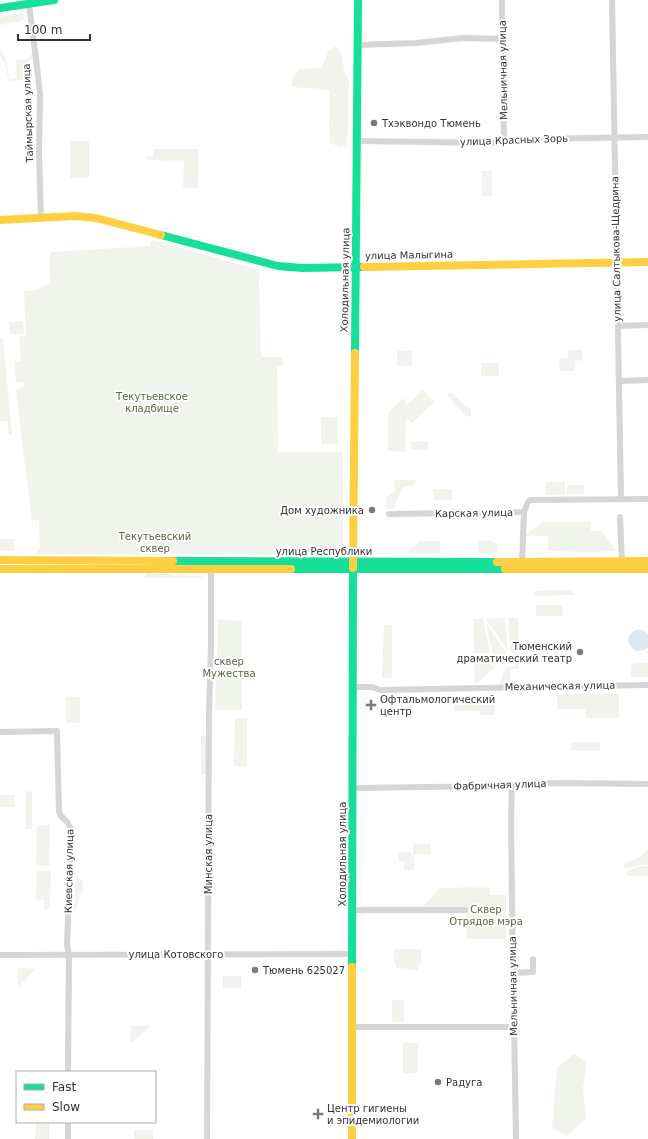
<svg xmlns="http://www.w3.org/2000/svg" width="648" height="1139" font-family="'DejaVu Sans',sans-serif">
<rect width="100%" height="100%" fill="#fff"/>
<g fill="#f1f4ed">
<polygon points="23,13 24,19 22,21 0,25 0,17"/>
<polygon points="336,46 342,56 344,71 349,79 348,135 346,145 340,147 330,143 329,122 330,90 292,87 292,80 299,69 322,68 328,52"/>
<polygon points="0,50 6,59 9,79 17,78 16,60 27,59 33,54 34,57 27,64 27,79 9,82 5,63 0,56"/>
<rect x="70" y="141" width="19" height="37"/>
<polygon points="153,149 199,149 198,188 183,188 184,161 147,160 147,156 153,156"/>
<rect x="482" y="171" width="10" height="25"/>
<polygon points="152,240 260,270 259,281 261,357 283,357 283,366 277,366 278,452 343,452 343,555 37,554 37,549 40,549 39,520 32,520 21,434 16,389 25,387 24,382 16,383 14,362 21,361 19,336 26,336 24,291 36,290 50,283 49,257 52,252 150,246"/>
<polygon points="23,321 24,334 10,334 9,322"/>
<polygon points="0,338 3,338 12,434 9,435 7,421 0,421"/>
<polygon points="568,350 582,350 583,360 575,361 575,371 560,371 559,358 568,358"/>
<rect x="397" y="351" width="15" height="15"/>
<rect x="481" y="363" width="18" height="13"/>
<polygon points="423,390 434,402 412,423 402,413 406,418 405,452 388,451 388,413 403,398 407,404 400,411"/>
<polygon points="448,393 453,393 467,407 471,408 471,417 466,416 447,395"/>
<rect x="321" y="417" width="17" height="27"/>
<rect x="411" y="441" width="17" height="9"/>
<polygon points="394,480 417,480 414,485 404,487 397,499 395,509 386,509 386,498 395,491"/>
<rect x="546" y="482" width="19" height="13"/>
<rect x="567" y="485" width="17" height="9"/>
<polygon points="433,489 452,489 452,500 434,500"/>
<polygon points="543,522 591,522 591,531 602,531 617,551 588,552 548,551 548,536 524,536"/>
<rect x="0" y="539" width="14" height="12"/>
<polygon points="478,540 493,541 497,544 497,553 478,553"/>
<polygon points="420,541 440,541 440,553 407,553"/>
<polygon points="147,573 167,574 175,576 200,576 203,578 143,578"/>
<polygon points="571,590 574,595 536,596 534,593 536,591"/>
<path d="M537,605H561C564,608 564,612 562,616H537L536,615V607Z"/>
<polygon points="505,618 508,651 486,619"/>
<path d="M508,618H518L519,669H510L511,684L499,685L506,667C512,669 516,666 518,659L515,654L510,651Z"/>
<polygon points="218,619 242,621 242,710 215,710"/>
<polygon points="473,619 483,619 490,653 474,653"/>
<polygon points="486,623 506,652 502,656 501,661 495,667"/>
<polygon points="384,625 392,625 392,678 382,678"/>
<polygon points="474,656 491,657 494,668 475,685"/>
<polygon points="635,663 648,663 648,677 631,677 631,666"/>
<polygon points="557,694 619,694 619,718 586,718 586,709 557,709"/>
<polygon points="454,696 495,696 495,715 480,715 479,711 454,711"/>
<polygon points="66,697 80,697 80,723 66,722"/>
<polygon points="235,718 247,718 247,766 234,766"/>
<polygon points="201,735 204,735 206,738 206,773 203,775 201,775"/>
<rect x="571" y="742" width="29" height="9"/>
<polygon points="26,791 32,791 32,829 25,829"/>
<polygon points="0,795 15,795 14,807 0,807"/>
<polygon points="37,825 50,825 49,866 36,865"/>
<rect x="413" y="844" width="18" height="10"/>
<polygon points="648,850 648,865 639,865 625,869 623,864 638,858"/>
<polygon points="399,852 410,852 414,858 414,870 404,870 404,862 398,861"/>
<polygon points="640,866 648,866 648,876 628,876 626,871"/>
<polygon points="37,871 51,871 50,909 44,909 44,900 36,899"/>
<polygon points="76,875 83,882 83,890 75,910 74,910"/>
<polygon points="490,887 490,895 506,895 506,939 467,939 466,909 421,909 440,888"/>
<polygon points="394,949 421,949 421,964 418,964 418,970 396,968 396,962 394,962"/>
<polygon points="18,968 36,969 18,987"/>
<rect x="223" y="976" width="18" height="12"/>
<rect x="392" y="1000" width="12" height="22"/>
<polygon points="131,1025 151,1026 130,1044"/>
<rect x="403" y="1043" width="15" height="30"/>
<polygon points="574,1054 587,1062 583,1088 586,1118 567,1136 552,1127 557,1068"/>
<polygon points="36,1122 49,1122 49,1139 35,1139"/>
<rect x="134" y="1130" width="19" height="9"/>
</g>
<path fill="#dde9f2" d="M639,629L645,631L648,634V647C634,661 617,635 639,629Z"/>
<g fill="none" stroke-linecap="round" stroke-linejoin="round">
<g stroke="#d6d6d6" stroke-width="6">
<polyline points="502,0 502,39 504,141"/>
<polyline points="612,0 621,499"/>
<polyline points="29,4 38,75 40,95 39,154 41,218"/>
<polyline points="357,45 416,43 463,38 502,39"/>
<polyline points="357,141 495,143 504,141 525,139 648,137"/>
<polyline points="618,326 648,325"/>
<polyline points="619,381 648,380"/>
<polyline points="389,514 524,512 528,502 530,500 648,499"/>
<polyline points="620,517 622,562"/>
<polyline points="522,562 524,512"/>
<polyline points="352,687 372,687 380,690 648,685"/>
<path d="M0,732L57,731L59,812C62,820 67,819 70,827V869L67,945L69,955L68,1072"/>
<path d="M512,785C510,824 512,864 512,903C513,982 515,1060 516,1139"/>
<polyline points="352,788 502,786 528,784 563,783 648,784"/>
<polyline points="352,910 465,910"/>
<polyline points="0,955 352,954"/>
<polyline points="513,973 533,972 533,959"/>
<polyline points="352,1027 514,1027"/>
<polyline points="68,1139 68,1122"/>
<polyline points="207,1139 209,713 211,645 211,570"/>
</g>
<g stroke="#16e098" stroke-width="8">
<polyline points="0,8 54,0"/>
<polyline points="161,235 278,266 302,268 364,267"/>
<polyline points="355,353 358,0"/>
<polyline points="173,561 497,562"/>
<polyline points="291,569 505,569"/>
<polyline points="352,967 353,568"/>
</g>
<g stroke="#ffcf43" stroke-width="8">
<polyline points="0,220 75,216 96,218 161,235"/>
<polyline points="364,267 648,262"/>
<polyline points="0,560 173,561"/>
<polyline points="497,562 648,561"/>
<polyline points="353,568 355,353"/>
<polyline points="0,569 291,569"/>
<polyline points="505,569 648,569"/>
<polyline points="352,1139 352,967"/>
</g>
</g>
<g fill="#7a7a7a" stroke="#fff" stroke-width="1.5">
<circle cx="374" cy="123" r="4"/>
<circle cx="372" cy="510" r="4"/>
<circle cx="580" cy="652" r="4"/>
<path d="M369 699h4v4h4v4h-4v4h-4v-4h-4v-4h4z"/>
<circle cx="255" cy="970" r="4"/>
<circle cx="438" cy="1082" r="4"/>
<path d="M316 1108h4v4h4v4h-4v4h-4v-4h-4v-4h4z"/>
</g>
<g text-anchor="middle" dominant-baseline="central" stroke-width="4" stroke-linejoin="round" paint-order="stroke">
<g font-size="10" fill="#323232" stroke="#fff">
<text transform="translate(503 70) rotate(-91)">Мельничная улица</text>
<text transform="translate(28 113) rotate(-92)">Таймырская улица</text>
<text transform="translate(514 140) rotate(-2)">улица Красных Зорь</text>
<text transform="translate(616 249) rotate(-91)">улица Салтыкова-Щедрина</text>
<text transform="translate(409 255) rotate(-1)">улица Малыгина</text>
<text transform="translate(345 280) rotate(-89)">Холодильная улица</text>
<text transform="translate(474 513) rotate(-1)">Карская улица</text>
<text x="324" y="551">улица Республики</text>
<text transform="translate(560 686) rotate(-1)">Механическая улица</text>
<text transform="translate(500 785) rotate(-2)">Фабричная улица</text>
<text transform="translate(208 854) rotate(-90)">Минская улица</text>
<text transform="translate(342 854) rotate(-90)">Холодильная улица</text>
<text transform="translate(69 871) rotate(-89)">Киевская улица</text>
<text x="176" y="954">улица Котовского</text>
<text transform="translate(513 986) rotate(-91)">Мельничная улица</text>
</g>
<g font-size="10" fill="#323232" stroke="#fff" text-anchor="start">
<text x="382" y="123">Тхэквондо Тюмень</text>
<text x="364" y="510" text-anchor="end">Дом художника</text>
<text x="572" y="646" text-anchor="end">Тюменский<tspan x="572" dy="12">драматический театр</tspan></text>
<text x="380" y="699">Офтальмологический<tspan x="380" dy="12">центр</tspan></text>
<text x="263" y="970">Тюмень 625027</text>
<text x="446" y="1082">Радуга</text>
<text x="327" y="1108">Центр гигиены<tspan x="327" dy="12">и эпидемиологии</tspan></text>
</g>
<g font-size="10" fill="#546c41" stroke="#fff">
<text x="152" y="396">Текутьевское<tspan x="152" dy="12">кладбище</tspan></text>
<text x="155" y="536">Текутьевский<tspan x="155" dy="12">сквер</tspan></text>
<text x="229" y="661">сквер<tspan x="229" dy="12">Мужества</tspan></text>
<text x="486" y="909">Сквер<tspan x="486" dy="12">Отрядов мэра</tspan></text>
</g>
</g>
<rect x="16" y="1071" width="140" height="52" fill="#ffffff" stroke="#adadad"/>
<rect x="24" y="1084" width="20" height="6" fill="#16e098" stroke="#adadad"/>
<text x="52" y="1091" font-size="12" fill="#323232">Fast</text>
<rect x="24" y="1104" width="20" height="6" fill="#ffcf43" stroke="#adadad"/>
<text x="52" y="1111" font-size="12" fill="#323232">Slow</text>
<path d="M18 34v6h72v-6" fill="none" stroke="#323232" stroke-width="2"/>
<text x="24" y="34" font-size="12" fill="#323232" stroke="#ffffff" stroke-width="3" paint-order="stroke">100 m</text>
</svg>
